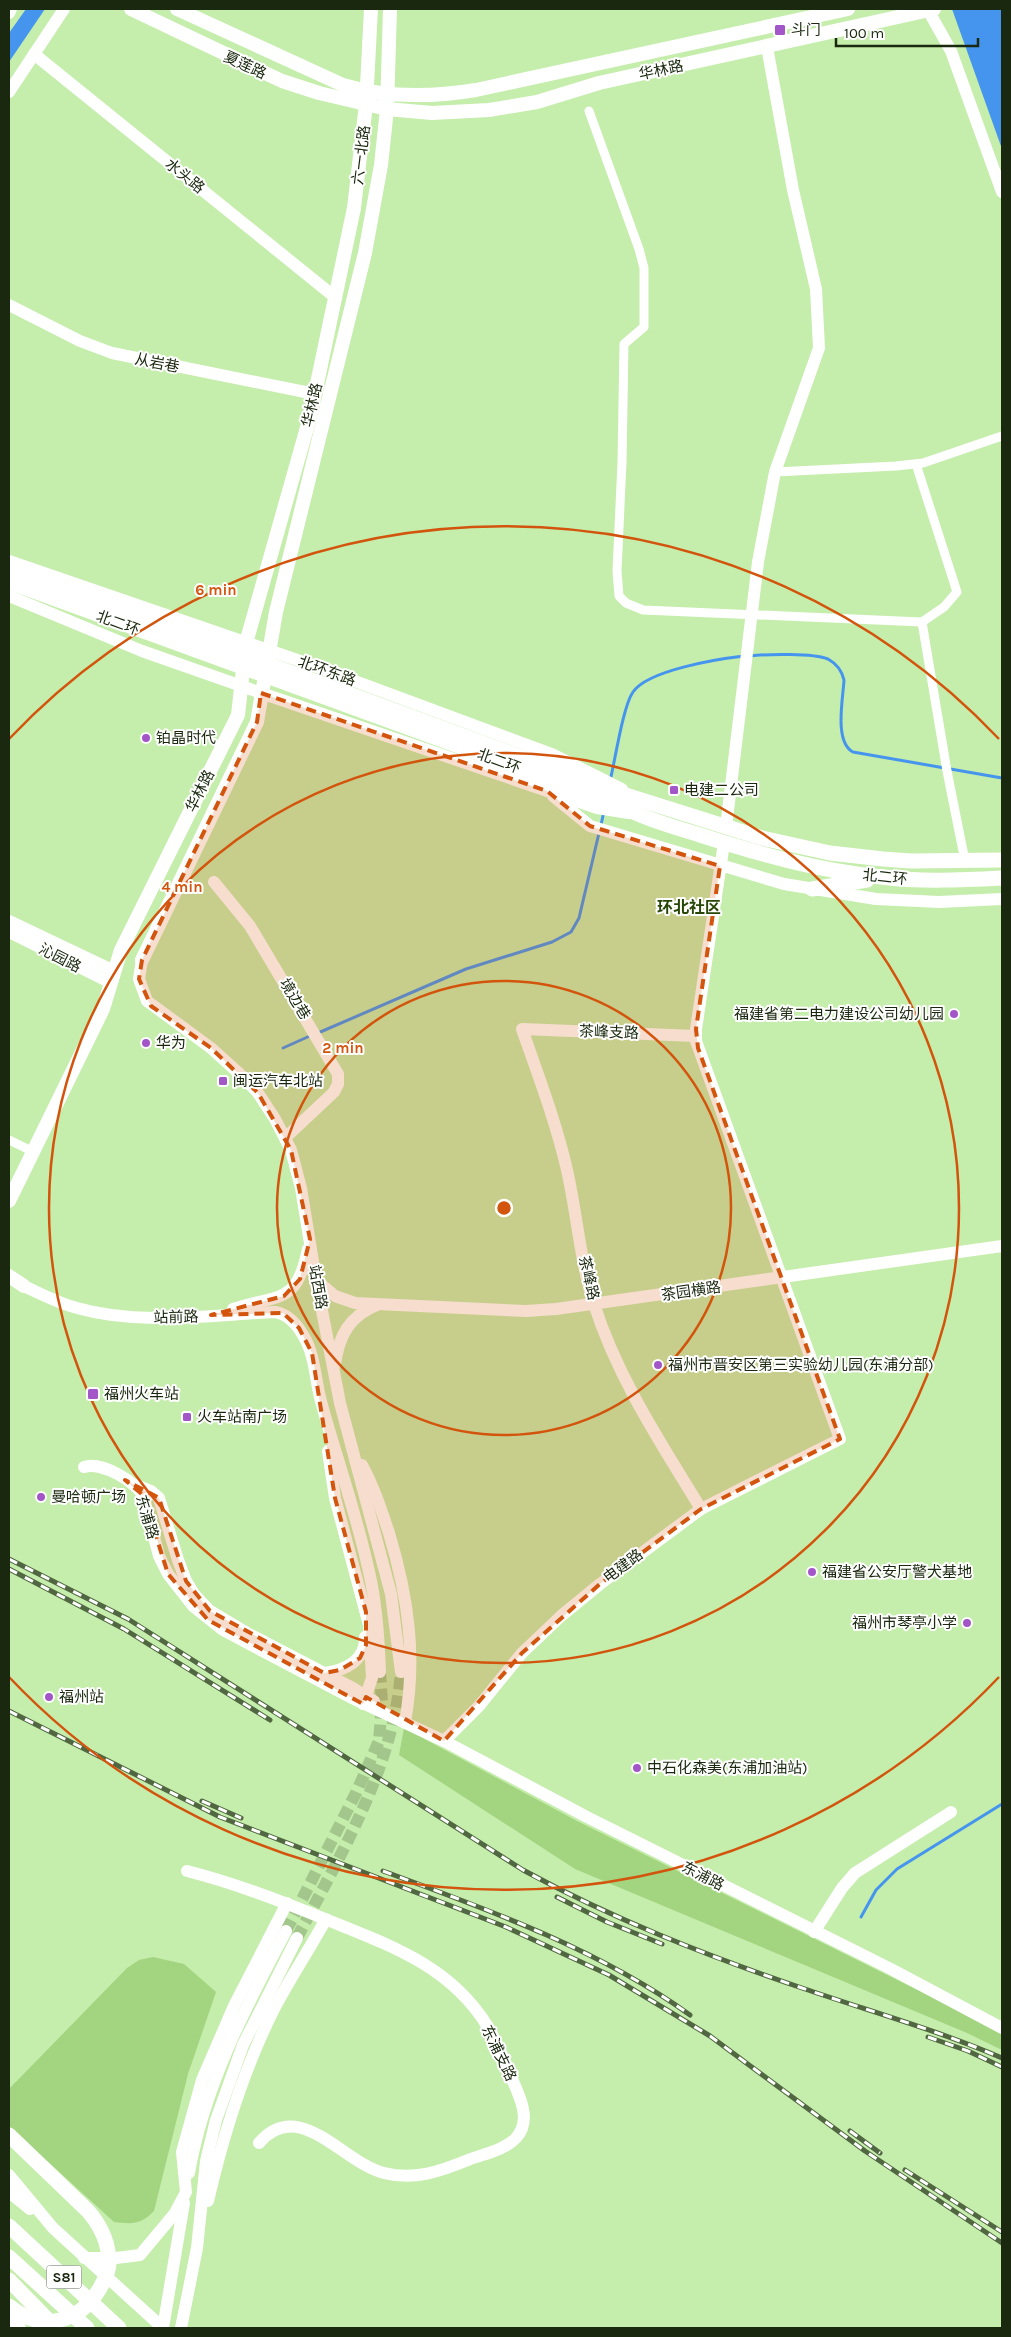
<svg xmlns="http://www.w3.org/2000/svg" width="1011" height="2337" font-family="Karla,'Noto Sans SC',sans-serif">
<rect width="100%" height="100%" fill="#c5edac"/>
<g fill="#a3d580">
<polygon points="404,1728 577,1821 1002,2032 1002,2050 967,2033 575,1869 399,1755"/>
<path d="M153,1957L184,1964L216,1992L188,2074L154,2211C140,2225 133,2224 114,2222L9,2126V2089L127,1968L139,1960Z"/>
</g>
<g fill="#4595ef">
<polygon points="26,9 45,9 9,62 9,33"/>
<polygon points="952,9 1002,9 1002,149"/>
</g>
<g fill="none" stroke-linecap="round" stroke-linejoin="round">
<g stroke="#4595ef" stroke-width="3">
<path d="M750,656C767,654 814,653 828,659C837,664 842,671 844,680C843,699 834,742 853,752L1002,778"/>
<path d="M610,781C615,761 623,706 633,692C648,670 718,659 744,656"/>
<polyline points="601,825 604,811"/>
<polyline points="318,1033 466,969 552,942 571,932 579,918 599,833"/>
<polyline points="283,1048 312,1035"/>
<polyline points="861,1917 876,1890 897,1869 1002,1804"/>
</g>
<g stroke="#a3c68c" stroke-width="12" stroke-dasharray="12 6" stroke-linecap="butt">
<polyline points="286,1931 356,1793 379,1741 382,1703 380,1672"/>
<path d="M297,1938C341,1853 393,1769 401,1672"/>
</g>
<g stroke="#fff" stroke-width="9">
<polyline points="589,111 639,249 644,268 644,327 624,344 622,462 617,571 619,596 626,603 643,610 922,622 944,607 957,592 916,464"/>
<polyline points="775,472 896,466 923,463 1002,436"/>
<polyline points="922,622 947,771 965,861"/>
<polyline points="9,1140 34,1152"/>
</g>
<g stroke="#fff" stroke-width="12">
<polyline points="928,10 951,51 1002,192"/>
<polyline points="9,13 11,9"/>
<polyline points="34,54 336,298"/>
<polyline points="9,92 64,9"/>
<polyline points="9,305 80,341 112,353 315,394"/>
<polyline points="9,561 306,663 554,755 622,789"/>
<polyline points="9,596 142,651 261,693 597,808 629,813"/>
<polyline points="553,796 590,826 784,884 876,899 939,902 1002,899"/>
<polyline points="726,827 758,562 775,472 819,348 816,289 793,190 767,47"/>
<polyline points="214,882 250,926 338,1074 338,1084 334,1092 285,1138"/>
<polyline points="9,921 114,971"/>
<polyline points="9,932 111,983"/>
<polyline points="142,960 139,979 147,1001 211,1048 243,1077 258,1093 275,1119 291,1150 301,1188 316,1280 340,1403 391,1594 401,1672"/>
<path d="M696,1036L522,1029C538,1075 556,1122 567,1170C577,1214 580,1261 594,1304C618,1379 661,1443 701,1509"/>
<polyline points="316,1280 335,1296 355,1303 526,1311 556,1309 1002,1246"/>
<path d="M24,1286C41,1294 58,1303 77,1308C141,1326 209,1315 275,1312C288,1314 296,1323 303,1335C316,1356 315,1382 322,1405C338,1463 359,1521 371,1581C377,1611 379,1642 380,1672"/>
<path d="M233,1309C279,1294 297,1305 308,1249"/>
<path d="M335,1364C339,1336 349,1316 377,1305"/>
<polyline points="328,1451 335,1498 369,1625 372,1678 363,1704"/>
<path d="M362,1465C374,1487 381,1509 389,1533C408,1596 417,1657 405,1722"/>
<path d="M84,1467C101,1461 138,1482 144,1498L159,1556L168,1574L193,1606L223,1630L350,1697L444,1741L587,1817L891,1969L1002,2028"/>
<polyline points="136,1485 151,1491 159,1498 178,1560 186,1581 194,1594 210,1611 247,1633 353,1688 374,1701"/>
<path d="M324,1673C345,1671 366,1660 365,1637"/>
<polyline points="444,1741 479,1706 522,1653 561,1616 600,1584 701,1509 840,1439 696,1041 696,1029 724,843"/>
<path d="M187,1871C235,1883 279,1900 325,1919C389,1945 450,1965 488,2027C498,2044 505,2061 512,2079C520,2097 532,2121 516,2138C505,2150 483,2154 468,2160C441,2171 414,2181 384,2173C343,2163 299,2096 259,2143"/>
<polyline points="814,1932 842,1888 855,1873 951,1812"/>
<path d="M189,2173C204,2086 245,2008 286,1931"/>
<polyline points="9,2175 53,2228 163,2328"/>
<polyline points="9,2192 30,2209"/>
<path d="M208,2201C223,2136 243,2071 273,2011C289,1980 309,1950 326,1919"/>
<polyline points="84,2258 116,2258 140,2255 175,2213 186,2192 182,2152 202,2080 234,2006 287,1903"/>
<polyline points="9,2319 20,2328"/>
<polyline points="163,2328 184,2203"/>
<polyline points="181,2328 197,2248 206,2161 216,2120 243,2045 297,1938"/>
</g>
<g stroke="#fff" stroke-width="14">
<polyline points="131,9 282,81 319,93 387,109 432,113 489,110 537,102 599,83 934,9"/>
<path d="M177,9L343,85C386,98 433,97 476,90L848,9"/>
<polyline points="142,960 257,722 276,612 365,253 381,165 387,109 390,9"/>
<polyline points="9,1201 103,1009 121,950 238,715 246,643 310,417 354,208 366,104 371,9"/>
<polyline points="9,1276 24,1286"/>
</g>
<g stroke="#fff" stroke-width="15">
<polyline points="9,569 619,793 762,838 830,853 883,859 911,861 1002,860"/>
<path d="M9,582L615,803C642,818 671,826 700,835C759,854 819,871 881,877C921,882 962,880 1002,878"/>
<polyline points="812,889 867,880"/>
<path d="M9,2135L88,2211C101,2226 109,2242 109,2263C109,2271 104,2281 100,2288C79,2324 41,2332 9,2306"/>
<polyline points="9,2226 119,2328"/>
<polyline points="9,2257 87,2328"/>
<polyline points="9,2280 52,2324"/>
</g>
<g stroke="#506741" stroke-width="5">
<g id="rail">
<path d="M9,1559L128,1619L523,1870C613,1919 705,1955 802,1988C869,2011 937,2030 1002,2058"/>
<polyline points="9,1569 124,1629 270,1720"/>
<polyline points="9,1711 220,1817 506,1927 609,1975 710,2036 865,2151 1002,2243"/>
<polyline points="202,1801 241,1818"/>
<path d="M383,1871C489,1910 598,1949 690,2015"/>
<polyline points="557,1897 607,1922 662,1944"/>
<polyline points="928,2037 968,2051 1002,2067"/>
<polyline points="850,2131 880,2153"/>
<polyline points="905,2170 1002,2232"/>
</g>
</g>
<use href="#rail" stroke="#fff" stroke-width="3" stroke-dasharray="9" stroke-linecap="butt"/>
</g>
<path fill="#d3540c" fill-opacity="0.2" stroke="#d3540c" stroke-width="4" stroke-dasharray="10 6" stroke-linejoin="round" d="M261,693L547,791L590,826L720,866L696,1029L698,1048L840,1439L701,1509L600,1584L522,1653L444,1741L366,1697L363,1704L208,1620L168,1574L143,1495L125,1480L159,1498L186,1581L210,1611L324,1673L340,1670L360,1658L366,1645V1612L335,1498L312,1353L299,1328L283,1313L211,1315L284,1296L300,1279L310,1239L291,1150L258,1093L211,1048L151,1006L139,979L142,960L257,722Z"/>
<g fill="none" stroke="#d3540c" stroke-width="2.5">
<circle cx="504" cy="1208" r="227"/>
<circle cx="504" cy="1208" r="455"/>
<path d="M999 1677A682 682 0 0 1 9 1677M9 739A682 682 0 0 1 999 739"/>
</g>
<g fill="#a356c8" stroke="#fff" stroke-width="2">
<rect x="774" y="24" width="12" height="12" rx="2.5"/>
<circle cx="146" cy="738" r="5"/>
<rect x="669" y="785" width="10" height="10" rx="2.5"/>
<circle cx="954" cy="1014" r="5"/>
<circle cx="146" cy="1043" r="5"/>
<rect x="218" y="1076" width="10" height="10" rx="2.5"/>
<circle cx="658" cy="1365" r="5"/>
<rect x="87" y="1388" width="12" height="12" rx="2.5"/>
<rect x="182" y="1412" width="10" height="10" rx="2.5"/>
<circle cx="41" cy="1497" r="5"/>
<circle cx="812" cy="1572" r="5"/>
<circle cx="967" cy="1623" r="5"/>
<circle cx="49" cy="1697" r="5"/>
<circle cx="637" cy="1768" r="5"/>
</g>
<g text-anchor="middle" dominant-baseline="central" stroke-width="4" stroke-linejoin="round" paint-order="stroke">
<rect fill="#fff" stroke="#5e6856" stroke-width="1" x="46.5" y="2265.5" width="35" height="23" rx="4"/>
<g font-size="14" font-weight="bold" fill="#19280e">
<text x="64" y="2277">S81</text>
</g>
<g font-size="15" fill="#19280e" stroke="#fff" text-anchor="start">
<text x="791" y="30">斗门</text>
<text x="156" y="738">铂晶时代</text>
<text x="684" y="790">电建二公司</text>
<text x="944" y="1014" text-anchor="end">福建省第二电力建设公司幼儿园</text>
<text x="156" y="1043">华为</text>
<text x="233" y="1081">闽运汽车北站</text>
<text x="668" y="1365">福州市晋安区第三实验幼儿园(东浦分部)</text>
<text x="104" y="1394">福州火车站</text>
<text x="197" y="1417">火车站南广场</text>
<text x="51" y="1497">曼哈顿广场</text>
<text x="822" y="1572">福建省公安厅警犬基地</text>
<text x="957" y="1623" text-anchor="end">福州市琴亭小学</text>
<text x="59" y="1697">福州站</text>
<text x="647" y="1768">中石化森美(东浦加油站)</text>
</g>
<g font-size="15" fill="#19280e" stroke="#fff">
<text transform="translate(245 65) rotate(25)">夏莲路</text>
<text transform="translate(661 70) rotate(-12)">华林路</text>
<text transform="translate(361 155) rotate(-83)">六一北路</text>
<text transform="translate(185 176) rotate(39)">水头路</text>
<text transform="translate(157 363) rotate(11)">从岩巷</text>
<text transform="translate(312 405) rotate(-77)">华林路</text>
<text transform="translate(118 623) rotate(20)">北二环</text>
<text transform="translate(327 671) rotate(20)">北环东路</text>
<text transform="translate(499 761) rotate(20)">北二环</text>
<text transform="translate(200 791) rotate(-63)">华林路</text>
<text transform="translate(885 877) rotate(6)">北二环</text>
<text transform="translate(60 958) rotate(27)">沁园路</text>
<text transform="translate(295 999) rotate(59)">境边巷</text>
<text transform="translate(609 1032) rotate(2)">茶峰支路</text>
<text transform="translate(589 1278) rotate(77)">茶峰路</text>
<text transform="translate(318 1287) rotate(80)">站西路</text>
<text transform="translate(691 1291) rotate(-8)">茶园横路</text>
<text transform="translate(176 1317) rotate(-1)">站前路</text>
<text transform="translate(147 1517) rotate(73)">东浦路</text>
<text transform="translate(623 1566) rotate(-37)">电建路</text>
<text transform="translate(703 1876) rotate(27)">东浦路</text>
<text transform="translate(499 2053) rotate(64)">东浦支路</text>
</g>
<g font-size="16" font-weight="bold" fill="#274707" stroke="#fff">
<text x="689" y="907">环北社区</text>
</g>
</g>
<circle cx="504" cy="1208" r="8" fill="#d3540c" stroke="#fff" stroke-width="2.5"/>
<g font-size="15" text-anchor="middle" font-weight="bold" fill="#d3540c" stroke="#fff" stroke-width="4" stroke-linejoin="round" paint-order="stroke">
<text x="216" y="595">6 min</text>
<text x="182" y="892">4 min</text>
<text x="343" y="1053">2 min</text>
</g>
<rect width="1011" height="2337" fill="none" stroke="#19280e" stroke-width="20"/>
<path d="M836 38v8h142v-8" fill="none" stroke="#19280e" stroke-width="2.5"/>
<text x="844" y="38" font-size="15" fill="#19280e" stroke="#ffffff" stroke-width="4" paint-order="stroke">100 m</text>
</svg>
